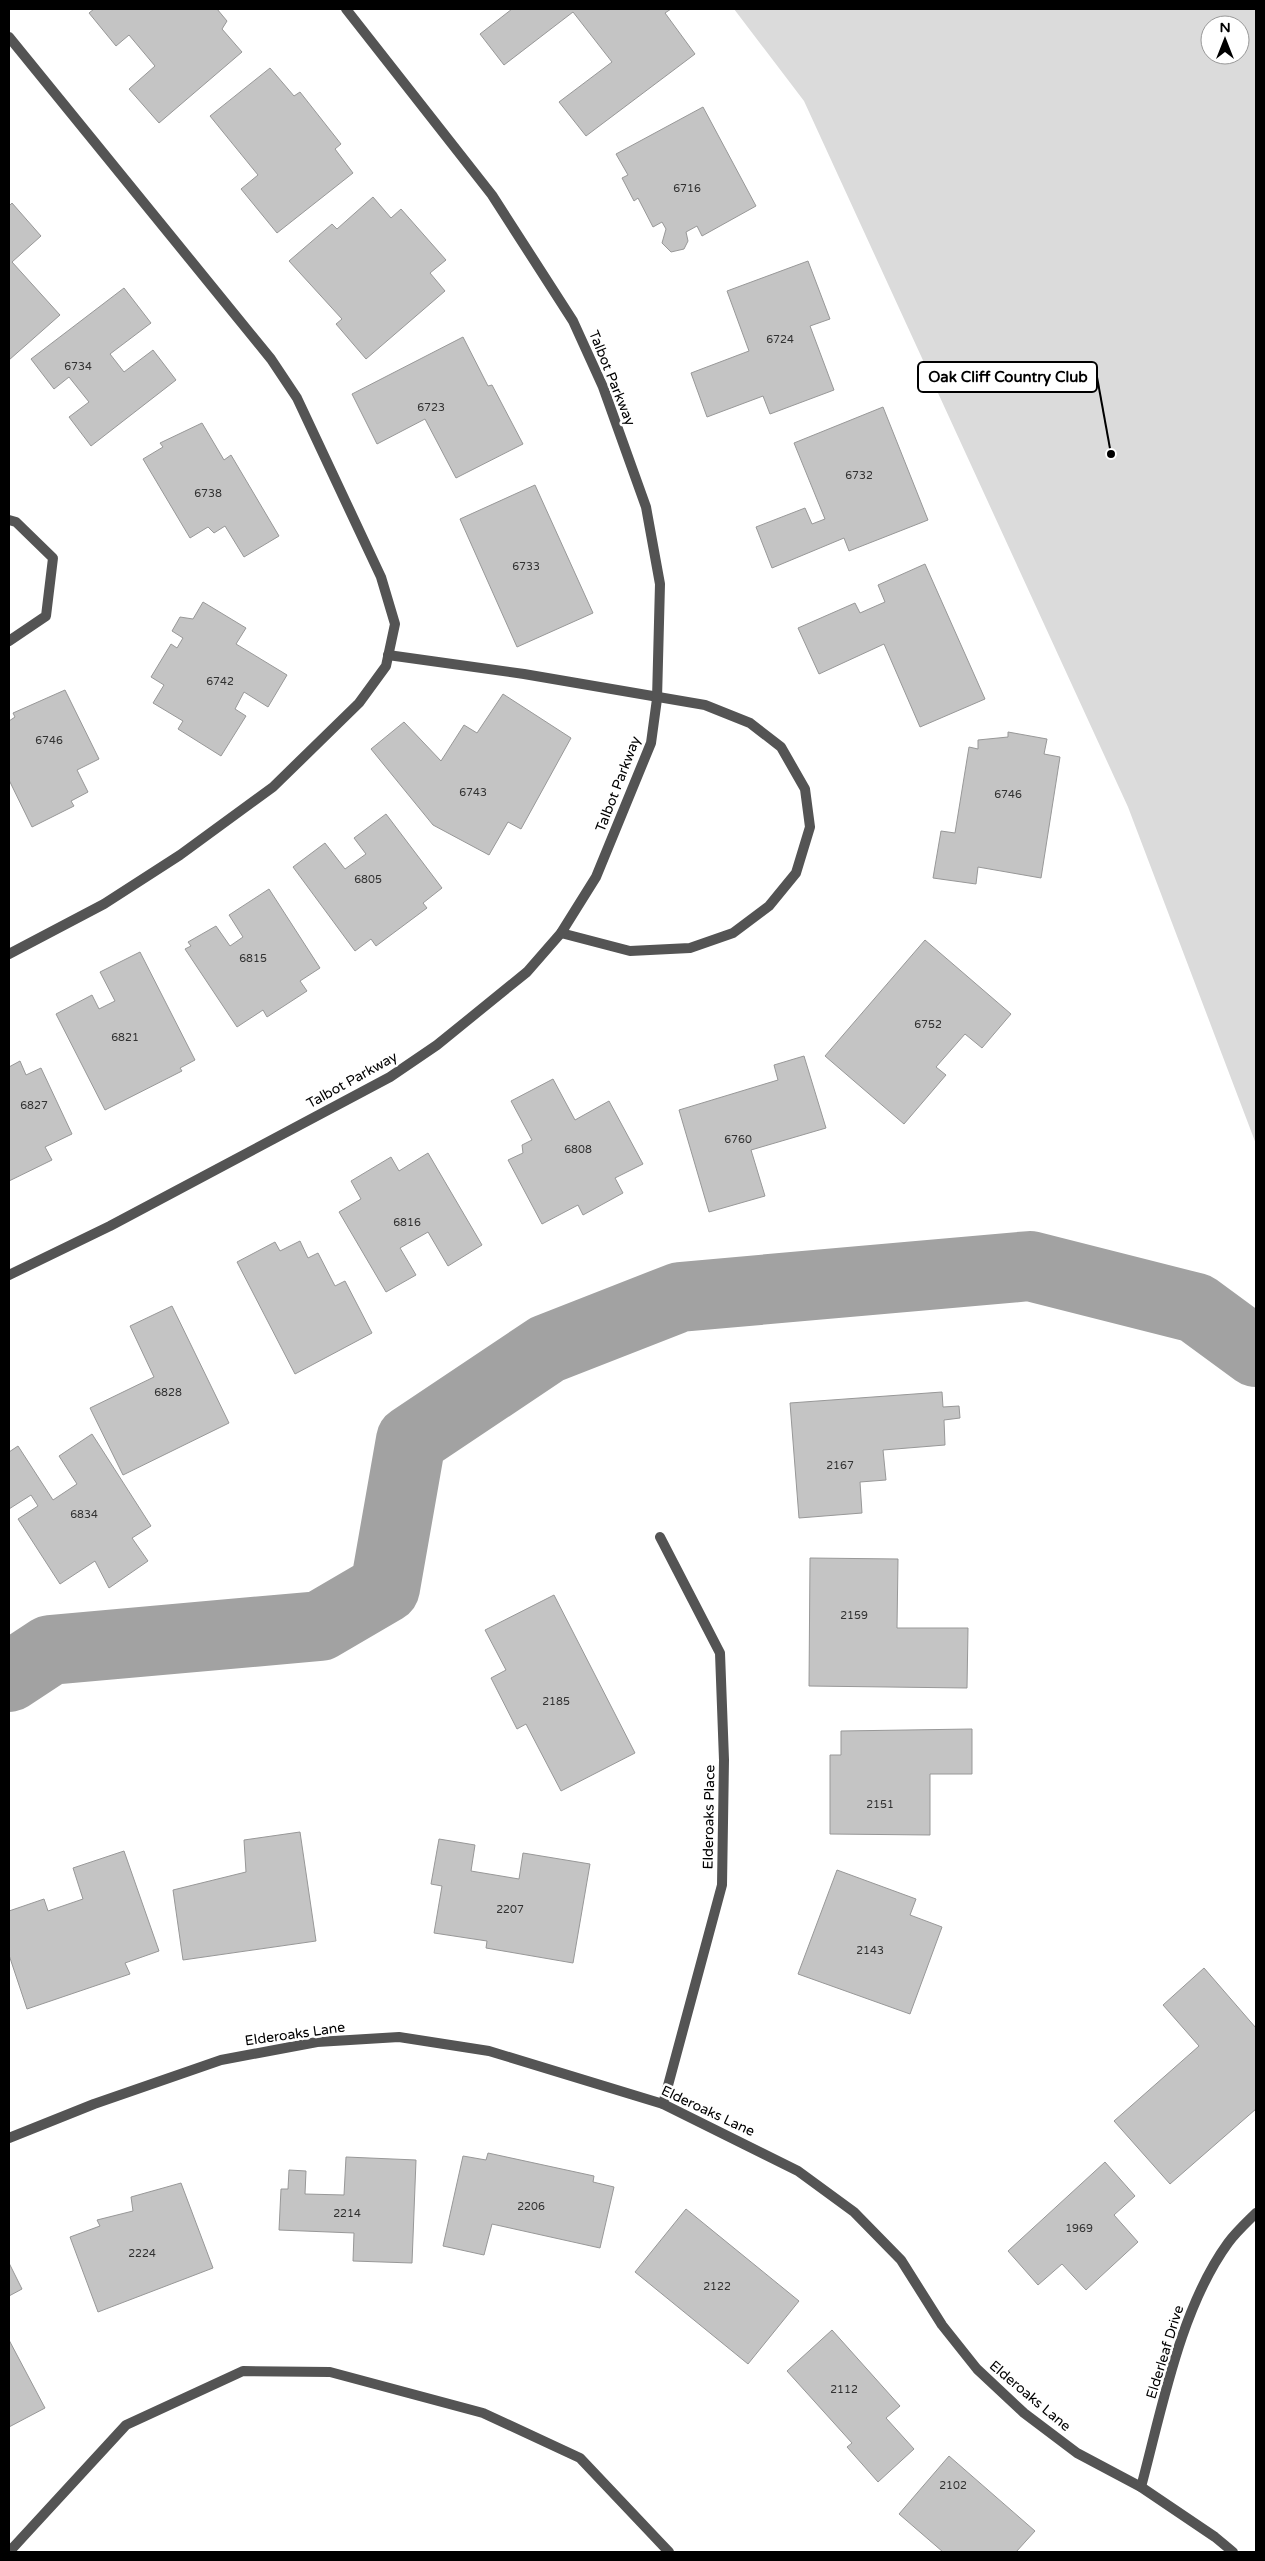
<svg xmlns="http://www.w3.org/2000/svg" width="1265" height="2561" font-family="'Varela Round',sans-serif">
<rect width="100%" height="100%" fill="#fff"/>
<path fill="#dbdbdb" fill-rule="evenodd" d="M734,9H1256V1144L1128,807L804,101ZM1210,25H1240V55H1210Z"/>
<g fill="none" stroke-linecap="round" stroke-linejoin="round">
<polyline stroke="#a2a2a2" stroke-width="70" points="9,1677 50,1650 320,1626 385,1588 411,1440 547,1349 680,1297 1030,1266 1196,1308 1256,1352"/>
</g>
<g fill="#c4c4c4" stroke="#989898">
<polygon points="94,9 217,9 227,21 222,29 242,52 159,123 129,89 155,66 129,35 116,46 89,13"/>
<polygon points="512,9 671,9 665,13 695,54 586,136 559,102 612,62 573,12 504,65 480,34"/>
<polygon points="270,68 294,96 300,92 341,144 335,149 353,173 277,233 241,189 258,175 210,116"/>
<polygon points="703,107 756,206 702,236 697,226 686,232 688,241 684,249 671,252 662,243 666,229 662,222 653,227 638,198 634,201 622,178 628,175 616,154"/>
<polygon points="373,197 391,218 401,209 446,260 430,273 445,291 366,359 336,324 342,319 289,261 332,224 337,229"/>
<polygon points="12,203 41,236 12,262 60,315 9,360 9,206"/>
<polygon points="808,261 830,319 810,326 834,390 770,414 763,396 707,417 691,373 749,351 727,291"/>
<polygon points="124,288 151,323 110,354 124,372 153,350 176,380 91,446 69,417 89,402 69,377 54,389 31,359"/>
<polygon points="463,337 488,386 492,385 523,444 456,478 425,419 377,444 352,394"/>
<polygon points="883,407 928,520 849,551 844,538 772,568 756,527 805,508 812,524 825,519 794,443"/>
<polygon points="202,423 224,460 231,455 279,536 244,557 225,526 214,533 208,527 190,538 143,459 163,447 160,443"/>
<polygon points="535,485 593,613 517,647 460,519"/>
<polygon points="925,564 985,699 920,727 884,644 819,674 798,628 855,603 860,613 885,602 878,585"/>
<polygon points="203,602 246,628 236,644 287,675 268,707 244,692 235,709 246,716 221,756 178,729 183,721 153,703 164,685 151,677 171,644 177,648 183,638 172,631 180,617 193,619"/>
<polygon points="65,690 99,759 77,770 88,792 71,801 74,806 32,827 9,780 9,721 15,717 13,713"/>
<polygon points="503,694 571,738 521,829 508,822 489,855 433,825 371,749 404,722 441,761 464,725 477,733"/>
<polygon points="1008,732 1047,739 1044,754 1060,757 1041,878 978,867 976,884 933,878 941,831 955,833 969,747 978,749 978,740 1008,737"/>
<polygon points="386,814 442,888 423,903 427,908 376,946 371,939 355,951 293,867 325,843 345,869 366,854 354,838"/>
<polygon points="269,889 320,968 300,981 307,991 267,1017 263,1010 237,1027 185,949 191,946 188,942 216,926 230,946 243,937 229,915"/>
<polygon points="925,940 1011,1014 982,1048 965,1034 936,1067 946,1075 904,1124 825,1056"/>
<polygon points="140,952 195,1060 180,1068 182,1071 105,1110 56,1014 92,995 99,1009 115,1001 100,972"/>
<polygon points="804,1056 826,1128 751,1150 765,1196 709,1212 679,1110 778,1080 774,1065"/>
<polygon points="20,1061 26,1075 41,1068 72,1134 45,1147 52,1160 9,1181 9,1067"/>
<polygon points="553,1079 575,1120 609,1101 643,1164 615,1178 623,1193 583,1215 578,1205 542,1224 508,1160 523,1153 522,1145 532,1140 511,1101"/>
<polygon points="428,1153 482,1245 448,1266 428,1232 400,1248 416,1275 386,1292 339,1212 361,1199 351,1181 391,1157 399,1171"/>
<polygon points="300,1241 308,1258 318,1253 335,1286 345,1281 372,1333 295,1374 237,1262 275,1242 280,1251"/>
<polygon points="172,1306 229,1423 123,1475 90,1408 154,1377 130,1326"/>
<polygon points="942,1392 943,1407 959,1406 960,1418 944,1420 945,1445 883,1450 886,1480 860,1482 862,1513 799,1518 790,1403"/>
<polygon points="92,1434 151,1526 132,1538 148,1561 109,1588 95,1561 60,1584 18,1519 38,1506 31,1495 9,1509 9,1452 18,1446 53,1500 77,1484 59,1456"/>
<polygon points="810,1558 898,1559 897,1628 968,1628 967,1688 809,1686"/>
<polygon points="554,1595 635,1753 561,1791 526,1724 517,1729 491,1678 506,1670 485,1630"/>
<polygon points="972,1729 972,1774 930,1774 930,1835 830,1834 830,1755 841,1755 841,1731"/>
<polygon points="300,1832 316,1941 183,1960 173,1890 246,1872 244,1840"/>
<polygon points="439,1839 475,1845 471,1871 519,1879 523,1853 590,1864 573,1963 486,1948 487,1941 434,1933 442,1886 431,1884"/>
<polygon points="124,1851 159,1951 125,1963 130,1974 27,2009 9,1955 9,1911 44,1899 48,1911 83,1899 73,1868"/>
<polygon points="837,1870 916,1899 910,1915 942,1927 910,2014 798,1974"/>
<polygon points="1204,1968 1256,2028 1256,2109 1170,2184 1114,2121 1199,2046 1163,2005"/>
<polygon points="488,2153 594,2176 593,2182 614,2187 600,2248 492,2224 484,2255 443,2246 463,2156 486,2160"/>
<polygon points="346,2157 416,2160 412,2263 353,2261 354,2233 279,2230 281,2189 288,2189 289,2170 306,2171 305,2194 344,2195"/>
<polygon points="1105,2162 1135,2196 1114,2215 1138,2242 1086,2290 1062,2264 1038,2285 1008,2251"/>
<polygon points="181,2183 213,2268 98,2312 70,2237 100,2226 97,2220 133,2211 131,2197"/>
<polygon points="686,2209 799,2301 748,2364 635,2272"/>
<polygon points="9,2263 22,2289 9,2296"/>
<polygon points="832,2330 900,2406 886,2418 914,2449 878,2482 847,2447 852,2443 787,2371"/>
<polygon points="9,2340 45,2408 9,2427"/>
<polygon points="949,2456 1035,2531 1016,2552 943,2552 899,2514"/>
</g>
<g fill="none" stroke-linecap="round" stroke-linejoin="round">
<g stroke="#545454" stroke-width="10">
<polyline points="9,37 271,359 297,398 381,577 395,624 386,666 359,703 273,787 180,855 104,904 9,954"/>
<polyline points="9,520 16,522 53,558 46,616 9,641"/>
<polyline points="388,655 524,674 705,705 750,723 781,747 805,789 810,827 796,873 769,906 733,933 690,948 630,951 561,933"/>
<polyline points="9,2552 126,2425 243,2371 330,2372 483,2413 580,2458 669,2552"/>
</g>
<g stroke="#545454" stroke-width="10">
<polyline points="9,1275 110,1226 390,1077 437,1045 527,972 561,933 596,877 651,743 657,699 660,584 646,507 603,387 573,321 492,195 346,9"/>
<polyline points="660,1537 720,1653 724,1760 722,1885 663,2104"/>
<polyline points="9,2138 94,2104 221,2060 317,2042 399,2037 489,2051 663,2104 798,2171 854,2212 901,2260 942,2325 977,2369 1024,2413 1077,2453 1141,2487 1215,2537 1233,2552"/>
<path d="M1141,2487C1162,2409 1180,2309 1228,2243C1236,2232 1247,2222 1256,2213"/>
</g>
</g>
<g text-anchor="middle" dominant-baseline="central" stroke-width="5" stroke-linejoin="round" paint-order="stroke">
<g font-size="11" fill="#313131">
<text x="687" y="188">6716</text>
<text x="780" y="339">6724</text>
<text x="78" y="366">6734</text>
<text x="431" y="407">6723</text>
<text x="859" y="475">6732</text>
<text x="208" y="493">6738</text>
<text x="526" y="566">6733</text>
<text x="220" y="681">6742</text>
<text x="49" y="740">6746</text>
<text x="473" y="792">6743</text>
<text x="1008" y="794">6746</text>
<text x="368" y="879">6805</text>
<text x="253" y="958">6815</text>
<text x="928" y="1024">6752</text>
<text x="125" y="1037">6821</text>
<text x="34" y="1105">6827</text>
<text x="738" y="1139">6760</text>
<text x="578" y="1149">6808</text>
<text x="407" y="1222">6816</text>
<text x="168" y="1392">6828</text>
<text x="840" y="1465">2167</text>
<text x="84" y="1514">6834</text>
<text x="854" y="1615">2159</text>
<text x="556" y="1701">2185</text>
<text x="880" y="1804">2151</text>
<text x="510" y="1909">2207</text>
<text x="870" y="1950">2143</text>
<text x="531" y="2206">2206</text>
<text x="347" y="2213">2214</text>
<text x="1079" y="2228">1969</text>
<text x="142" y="2253">2224</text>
<text x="717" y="2286">2122</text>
<text x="844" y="2389">2112</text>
<text x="953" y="2485">2102</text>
</g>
<g font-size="14" fill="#000" stroke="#fff">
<text transform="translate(612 378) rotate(68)">Talbot Parkway</text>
<text transform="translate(618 784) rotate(-69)">Talbot Parkway</text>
<text transform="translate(352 1080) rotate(-29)">Talbot Parkway</text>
<text transform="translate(709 1817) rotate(-89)">Elderoaks Place</text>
<text transform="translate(295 2034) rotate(-8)">Elderoaks Lane</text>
<text transform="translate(708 2111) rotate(25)">Elderoaks Lane</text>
<text transform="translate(1165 2352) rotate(-73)">Elderleaf Drive</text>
<text transform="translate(1030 2396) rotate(40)">Elderoaks Lane</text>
</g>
</g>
<path fill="none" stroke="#000" stroke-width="2" d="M1111 454L1097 377"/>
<circle fill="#000" stroke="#fff" stroke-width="2" cx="1111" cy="454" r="5"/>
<rect fill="#fff" stroke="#000" stroke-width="2" x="918" y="362" width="179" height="30" rx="5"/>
<g font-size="15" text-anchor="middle" font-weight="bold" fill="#000">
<text x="1008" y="382">Oak Cliff Country Club</text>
</g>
<rect width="1265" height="2561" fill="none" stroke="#000000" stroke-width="20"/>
<g transform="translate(1225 40)"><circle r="24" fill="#ffffff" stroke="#999999"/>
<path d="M0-4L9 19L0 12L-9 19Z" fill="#000000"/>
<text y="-8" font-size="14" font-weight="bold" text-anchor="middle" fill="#000000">N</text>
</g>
</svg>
